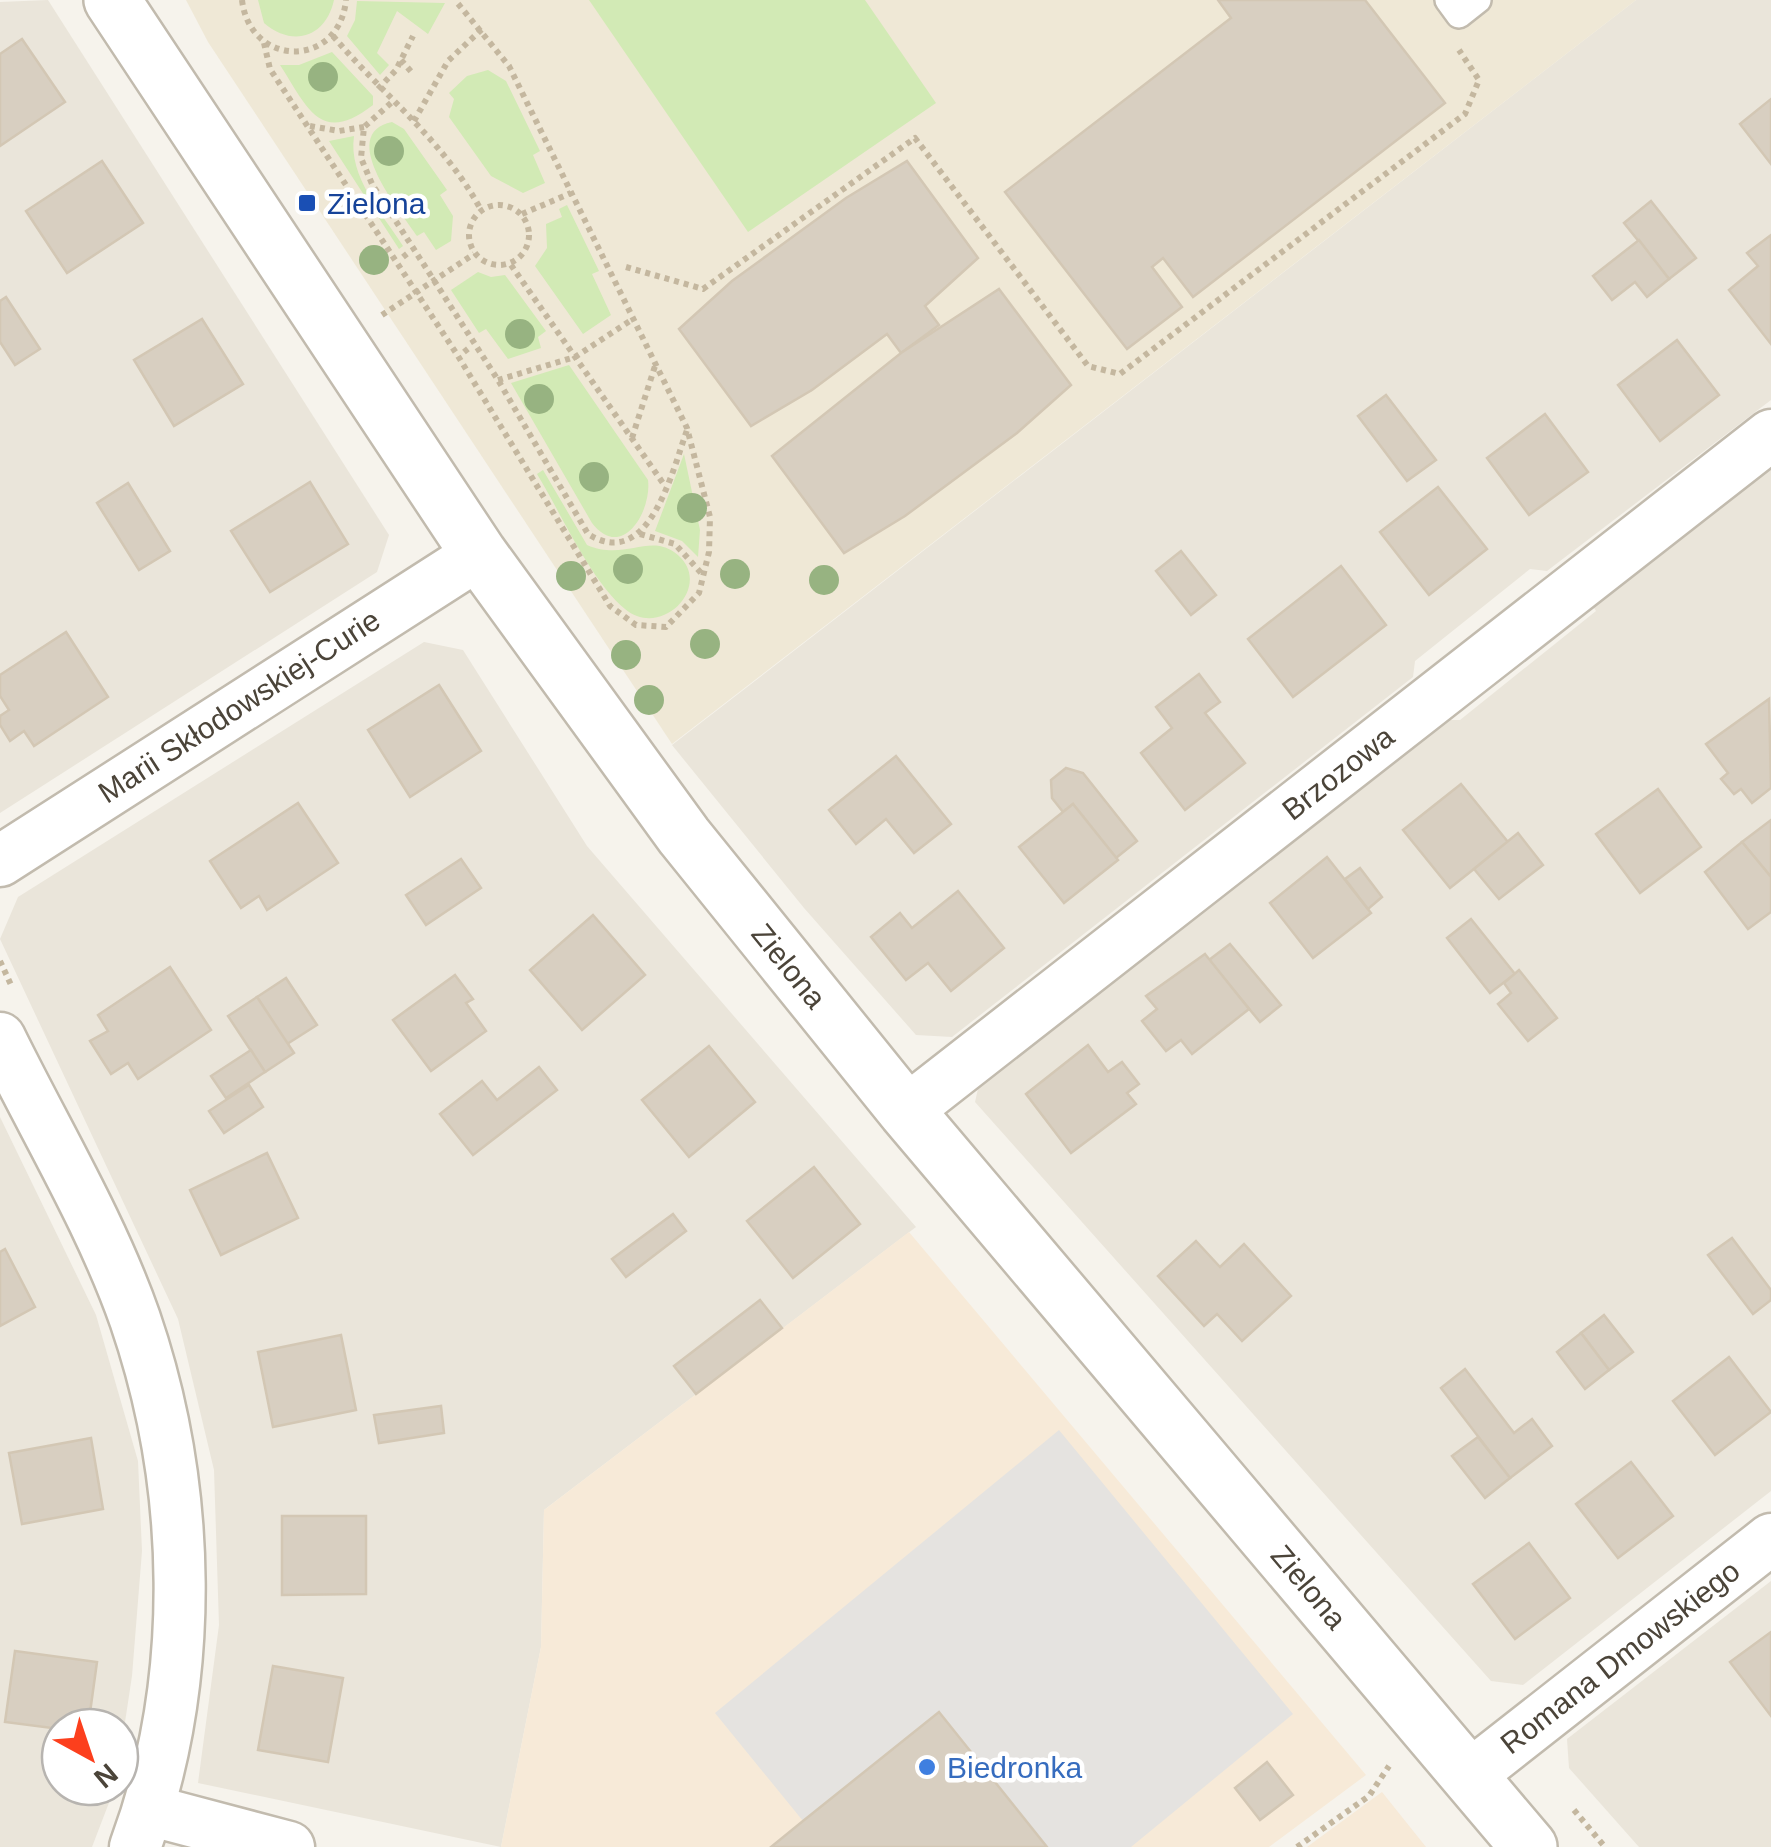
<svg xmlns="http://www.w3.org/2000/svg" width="1771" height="1847" font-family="Arial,sans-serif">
<rect width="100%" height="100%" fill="#f6f3ec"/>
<g fill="#eae5da">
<polygon points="48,0 389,535 377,572 0,813 0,2"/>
<polygon points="1636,0 1771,0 1771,400 1547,571 1530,569 1415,661 1413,677 952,1037 916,1035 804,908 672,745"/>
<polygon points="1771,463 1771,1491 1523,1685 1491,1681 975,1102 980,1080 1441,720 1460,720 1596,611 1591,603"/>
<polygon points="424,642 463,650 587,846 916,1227 544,1510 541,1647 501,1847 198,1783 219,1625 214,1470 178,1319 0,939 18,897"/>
<polygon points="0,1117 96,1315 138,1461 142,1551 132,1676 120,1755 120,1727 60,1727 60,1787 115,1787 92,1847 0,1847"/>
<polygon points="1771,1581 1771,1847 1639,1847 1569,1768 1567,1739"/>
</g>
<g fill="#f7ead8">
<polygon points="909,1232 1366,1775 1269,1847 501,1847 541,1647 544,1510"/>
<polygon points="1382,1792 1426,1847 1307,1847"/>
</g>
<polygon fill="#efe8d6" points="186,0 1636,0 672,744 208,42"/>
<g fill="#d2eab5">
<path d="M258,0H334C326,37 293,48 264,23Z"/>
<polygon points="589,0 865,0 936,103 748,232"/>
<polygon points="357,1 445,3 428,34 397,11 377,53 389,65 380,75 347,36 355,20"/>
<path d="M332,52L373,96V105C320,146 308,108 280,65H299Z"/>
<polygon points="488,70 506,81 540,151 533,155 545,183 523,193 491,176 449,117 454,99 449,93 467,76"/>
<path d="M392,122L404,129L447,190L440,195L453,216L451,241L436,250L424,232L417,236C402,213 335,134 392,122Z"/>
<path d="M354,136C348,177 382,213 403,246L399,249L329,141Z"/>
<polygon points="567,205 599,271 592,274 611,315 583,334 535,266 547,248 546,224 562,217 559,209"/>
<polygon points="478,272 491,277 505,275 546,331 538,337 541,348 508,359 486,329 479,333 451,290"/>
<path d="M569,365L648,480C652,511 622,562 592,523L511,383Z"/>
<polygon points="684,454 700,530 698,557 682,541 655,531"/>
<path d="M543,470L587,545C624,561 648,534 674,552C717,582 663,641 625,609C590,580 561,513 537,474Z"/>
</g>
<polygon fill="#e5e3e0" points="1059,1430 1293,1714 1131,1847 1047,1847 939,1712 803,1821 715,1713"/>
<g fill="#d8cfc1" stroke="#d3c7b4" stroke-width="2.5">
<polygon points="1218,0 1365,0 1445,103 1193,297 1163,258 1152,267 1182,307 1127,349 1005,192 1231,18"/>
<polygon points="22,39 65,102 0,146 0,54"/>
<polygon points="1771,99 1771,164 1740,124"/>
<polygon points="102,161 143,223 67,273 26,211"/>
<polygon points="907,161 978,258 925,306 939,325 901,353 887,334 812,390 751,426 679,329 732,281 846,198"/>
<polygon points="1651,201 1696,258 1669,279 1624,223"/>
<polygon points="1771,235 1771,344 1729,290 1758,266 1747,253"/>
<polygon points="1639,240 1669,279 1647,297 1635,282 1612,300 1593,276"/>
<polygon points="999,289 1071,385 1017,433 905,516 844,553 772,456 901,353"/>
<polygon points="6,297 40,349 15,365 0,342 0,301"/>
<polygon points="202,319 243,384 174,426 134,360"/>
<polygon points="1677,340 1719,395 1660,441 1618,385"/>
<polygon points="1386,395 1436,460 1407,481 1358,416"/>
<polygon points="1545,414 1588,472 1529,515 1487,458"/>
<polygon points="310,482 348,544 270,592 231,531"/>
<polygon points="128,483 170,551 139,570 97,503"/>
<polygon points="1438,487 1487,549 1429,595 1380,532"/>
<polygon points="1181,551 1216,595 1191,615 1156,571"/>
<polygon points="1341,566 1386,625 1293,697 1248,639"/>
<polygon points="66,632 108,697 34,746 24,731 10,741 0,725 0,716 9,710 0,696 0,675"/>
<polygon points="1199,674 1220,702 1205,713 1245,763 1185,810 1141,753 1172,728 1156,707"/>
<polygon points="439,685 481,751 410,797 368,730"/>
<polygon points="1769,699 1771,788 1752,803 1741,789 1734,794 1721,779 1728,773 1706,744"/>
<polygon points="896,756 951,824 914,853 886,819 856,844 829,810"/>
<polygon points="1066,768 1083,773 1137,841 1116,858 1073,804 1063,812 1052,798 1051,780"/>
<polygon points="1461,784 1508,842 1450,888 1403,830"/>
<polygon points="1658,789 1701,847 1640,893 1596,834"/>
<polygon points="298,803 338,863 267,910 259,896 241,908 210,861"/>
<polygon points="1073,804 1118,860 1064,903 1019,847"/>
<polygon points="1771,820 1771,877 1742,842"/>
<polygon points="1518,833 1543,865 1499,899 1474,869"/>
<polygon points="1742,842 1771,877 1771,912 1748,929 1705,872"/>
<polygon points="1327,857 1371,913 1313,958 1270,903"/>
<polygon points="461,859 481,888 426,925 406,895"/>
<polygon points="1360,868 1382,897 1368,909 1345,879"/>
<polygon points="958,891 1004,948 951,991 928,963 906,980 871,937 900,913 912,928"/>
<polygon points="593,915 645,975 582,1030 530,970"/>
<polygon points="1471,919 1515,974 1490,993 1447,938"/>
<polygon points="1230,944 1281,1005 1260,1022 1209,960"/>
<polygon points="1205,954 1249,1009 1192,1054 1181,1040 1166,1051 1142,1021 1157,1009 1146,996"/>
<polygon points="170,967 211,1030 138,1079 128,1063 111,1074 90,1041 108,1031 98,1015"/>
<polygon points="1519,970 1557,1018 1528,1041 1498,1004 1511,993 1504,983"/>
<polygon points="455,975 473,999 466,1003 486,1031 431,1071 393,1020"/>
<polygon points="286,978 317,1025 287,1044 257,997"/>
<polygon points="257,997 294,1053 265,1072 228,1016"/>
<polygon points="1088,1045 1108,1072 1122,1062 1139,1084 1127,1093 1136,1104 1071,1153 1026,1094"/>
<polygon points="709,1046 755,1102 689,1157 642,1100"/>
<polygon points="251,1050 265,1072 226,1098 211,1076"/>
<polygon points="539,1067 557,1090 473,1155 440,1114 482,1081 497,1100"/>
<polygon points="249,1085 263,1107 224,1133 209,1111"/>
<polygon points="267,1153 298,1218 221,1255 190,1190"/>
<polygon points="814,1167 860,1224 793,1278 747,1221"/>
<polygon points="673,1214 686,1231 626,1277 612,1259"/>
<polygon points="1732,1238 1771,1290 1771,1300 1753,1314 1708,1255"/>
<polygon points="1196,1241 1220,1267 1244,1244 1291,1296 1242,1341 1217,1314 1204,1326 1158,1276"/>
<polygon points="5,1249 35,1307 0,1326 0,1252"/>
<polygon points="760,1300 782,1328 696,1394 674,1366"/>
<polygon points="1604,1315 1633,1352 1609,1370 1581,1333"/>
<polygon points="1581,1333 1609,1370 1585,1389 1557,1352"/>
<polygon points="341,1335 356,1410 273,1427 258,1352"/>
<polygon points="1729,1357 1771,1412 1715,1455 1673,1401"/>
<polygon points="1465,1369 1514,1433 1532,1419 1552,1446 1510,1478 1441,1388"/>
<polygon points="441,1406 444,1433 379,1443 374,1415"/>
<polygon points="1478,1437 1510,1478 1485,1498 1452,1456"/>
<polygon points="91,1438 103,1509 22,1524 9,1453"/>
<polygon points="1631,1462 1673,1516 1618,1558 1576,1504"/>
<polygon points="282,1516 366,1516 366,1594 282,1595"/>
<polygon points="1529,1543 1570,1598 1515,1639 1473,1584"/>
<polygon points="1771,1632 1771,1716 1730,1662"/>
<polygon points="15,1651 97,1662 88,1727 60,1729 5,1722"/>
<polygon points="273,1666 343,1678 328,1762 258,1750"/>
<polygon points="939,1712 1047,1847 771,1847 803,1821"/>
<polygon points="1267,1762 1293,1795 1260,1820 1235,1788"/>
</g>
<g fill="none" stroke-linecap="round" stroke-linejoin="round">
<g stroke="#c2bbae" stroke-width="30">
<polyline id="service" points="1448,0 1459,15 1478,0"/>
</g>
<g stroke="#c2bbae" stroke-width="55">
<g id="minor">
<polyline points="0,861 479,554"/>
<path d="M0,1038C45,1130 101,1222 135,1319C192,1485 197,1680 135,1847"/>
<polyline points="906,1111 1771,435"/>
<polyline points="1469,1776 1771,1539"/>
<polyline points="149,1810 289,1847"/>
</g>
</g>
<g stroke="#c2bbae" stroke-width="60">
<polyline id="tertiary" points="112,0 479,554 684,836 906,1111 1529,1847"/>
</g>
<g stroke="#c4b79f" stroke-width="6" stroke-dasharray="5 5" stroke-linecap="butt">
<path d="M242,0C250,68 339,69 346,0"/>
<path d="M333,36C383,95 444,141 481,210"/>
<polyline points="264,43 270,69 458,356 610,606 636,625 666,627 699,593 709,552 710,517 687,428 509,66 455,0"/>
<polyline points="401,60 414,75"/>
<polyline points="378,89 396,70 413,36"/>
<path d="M391,103L364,127L361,158L372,184L498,380L588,534C649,572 672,472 687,430"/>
<polyline points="414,121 448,61 482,29"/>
<polyline points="310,126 339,131 364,127"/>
<circle cx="499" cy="235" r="30"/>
<polyline points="522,214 571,193"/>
<polyline points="403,257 408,253"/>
<polyline points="511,265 665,486"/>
<polyline points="626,267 703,289 915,138 1088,366 1120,374 1465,114 1479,80 1459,50"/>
<polyline points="382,315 474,254"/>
<polyline points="464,352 469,348"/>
<polyline points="498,380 575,357 633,319"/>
<polyline points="632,438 655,366"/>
<polyline points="640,534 675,544 703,575"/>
<polyline points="0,961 12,987"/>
<polyline points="1574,1810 1605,1847"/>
<polyline points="1297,1847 1369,1796 1389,1766"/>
</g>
<use href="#service" stroke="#fff" stroke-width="25"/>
<use href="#minor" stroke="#fff" stroke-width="50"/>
<use href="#tertiary" stroke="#fff" stroke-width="55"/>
</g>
<g fill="#97b381">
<circle cx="323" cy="77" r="15"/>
<circle cx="389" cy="151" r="15"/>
<circle cx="374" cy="260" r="15"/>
<circle cx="520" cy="334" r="15"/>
<circle cx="539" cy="399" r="15"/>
<circle cx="594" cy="477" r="15"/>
<circle cx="692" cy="508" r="15"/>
<circle cx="628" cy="569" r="15"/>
<circle cx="735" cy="574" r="15"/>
<circle cx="571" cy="576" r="15"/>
<circle cx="824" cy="580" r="15"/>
<circle cx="705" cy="644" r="15"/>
<circle cx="626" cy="655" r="15"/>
<circle cx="649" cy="700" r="15"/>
</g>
<rect fill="#1a4fb4" stroke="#fff" stroke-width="4" x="297" y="193" width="20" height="20" rx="5"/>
<circle fill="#3f7fe0" stroke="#fff" stroke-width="4" cx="927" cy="1767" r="10"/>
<g text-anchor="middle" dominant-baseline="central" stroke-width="9" stroke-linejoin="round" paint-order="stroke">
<g font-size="30" fill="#164399" stroke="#fff" text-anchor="start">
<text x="327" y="203">Zielona</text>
</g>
<g font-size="30" fill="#4b4439" stroke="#fff">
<text transform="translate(239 706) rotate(-33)">Marii Skłodowskiej-Curie</text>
<text transform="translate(1338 773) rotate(-38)">Brzozowa</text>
<text transform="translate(789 966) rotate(51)">Zielona</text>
<text transform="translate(1309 1587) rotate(50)">Zielona</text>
<text transform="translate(1620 1657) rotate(-38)">Romana Dmowskiego</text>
</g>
<g font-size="30" fill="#366cbe" stroke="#fff" text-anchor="start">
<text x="947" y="1767">Biedronka</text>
</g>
</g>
<g transform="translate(90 1757) rotate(140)"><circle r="48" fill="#ffffff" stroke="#b7b4b0" stroke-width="2.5"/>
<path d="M0-8L18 38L0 25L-18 38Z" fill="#fc3f1d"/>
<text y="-15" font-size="28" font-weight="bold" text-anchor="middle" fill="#4b4439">N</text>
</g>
</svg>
